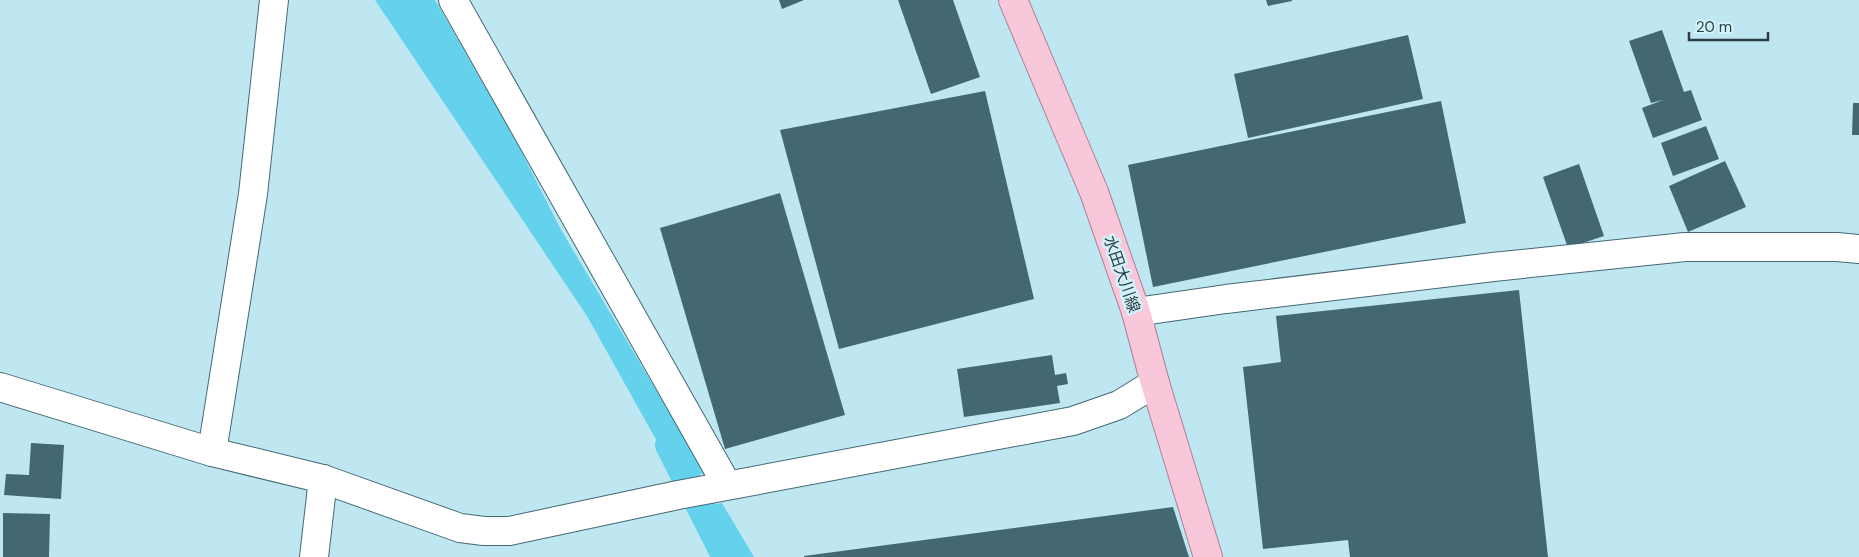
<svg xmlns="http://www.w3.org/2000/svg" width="1859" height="557" font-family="'DM Sans','Noto Sans JP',sans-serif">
<rect width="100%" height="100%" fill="#bee7f2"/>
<g fill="#64d2ec">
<polygon points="375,0 435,0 519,147 560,228 705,473 678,479 587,316"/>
<polygon points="722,503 754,557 710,557 690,510"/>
</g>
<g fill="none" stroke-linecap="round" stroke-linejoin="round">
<polyline stroke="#64d2ec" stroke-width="28" points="669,445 726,557"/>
</g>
<g fill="#436872">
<polygon points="779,0 804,0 782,9"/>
<polygon points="898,0 953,0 980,77 931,94"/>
<polygon points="1266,0 1292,0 1292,1 1268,6"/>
<polygon points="1662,30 1684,92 1691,90 1702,120 1653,138 1642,108 1663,100 1651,103 1629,41"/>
<polygon points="1408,35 1423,99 1248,138 1234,74"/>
<polygon points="985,91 1034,299 839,349 780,130"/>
<polygon points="1441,101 1466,223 1153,287 1128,165"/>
<polygon points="1853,103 1859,103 1859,135 1852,135"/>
<polygon points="1706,126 1719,159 1673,176 1661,143"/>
<polygon points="1725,161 1746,207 1688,232 1669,186"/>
<polygon points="1579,164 1604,236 1568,248 1543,177"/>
<polygon points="780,193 845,415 725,449 660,228"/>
<polygon points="1519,290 1548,557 1350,557 1348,540 1263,549 1243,367 1281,362 1276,316"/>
<polygon points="1052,355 1055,375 1066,373 1068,384 1057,386 1060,403 964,417 957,369"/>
<polygon points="31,443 64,445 61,499 4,495 6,474 29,475"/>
<polygon points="1173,507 1189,557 804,557 804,556"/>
<polygon points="3,513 50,514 49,557 3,557"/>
</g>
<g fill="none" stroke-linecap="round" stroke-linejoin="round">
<g stroke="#446973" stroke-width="30">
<g id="minor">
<polyline points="453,0 727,485"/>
<polyline points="1136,312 1226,299 1493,267 1685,247 1837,247 1859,249"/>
<polyline points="0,387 212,452 323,479 460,528 484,531 509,531 678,495 1073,421 1119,405 1155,383"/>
<polyline points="212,452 253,194 274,0"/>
<polyline points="314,557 323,479"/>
</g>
</g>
<g stroke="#af7f95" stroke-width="30">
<polyline id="major" points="1013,0 1094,192 1136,312 1155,383 1208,557"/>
</g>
<use href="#minor" stroke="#fff" stroke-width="28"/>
<use href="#major" stroke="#f8c7da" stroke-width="28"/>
</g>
<g text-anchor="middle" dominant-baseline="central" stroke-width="5" stroke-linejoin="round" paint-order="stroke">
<g font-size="16" fill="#2e3f43" stroke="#d2f2fb">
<text transform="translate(1122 274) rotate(71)">水田大川線</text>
</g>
</g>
<path d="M1689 32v8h79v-8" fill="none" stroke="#2e3f43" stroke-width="2.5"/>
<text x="1696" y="32" font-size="15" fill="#2e3f43" stroke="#d2f2fb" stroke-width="4" paint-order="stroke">20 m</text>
</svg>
